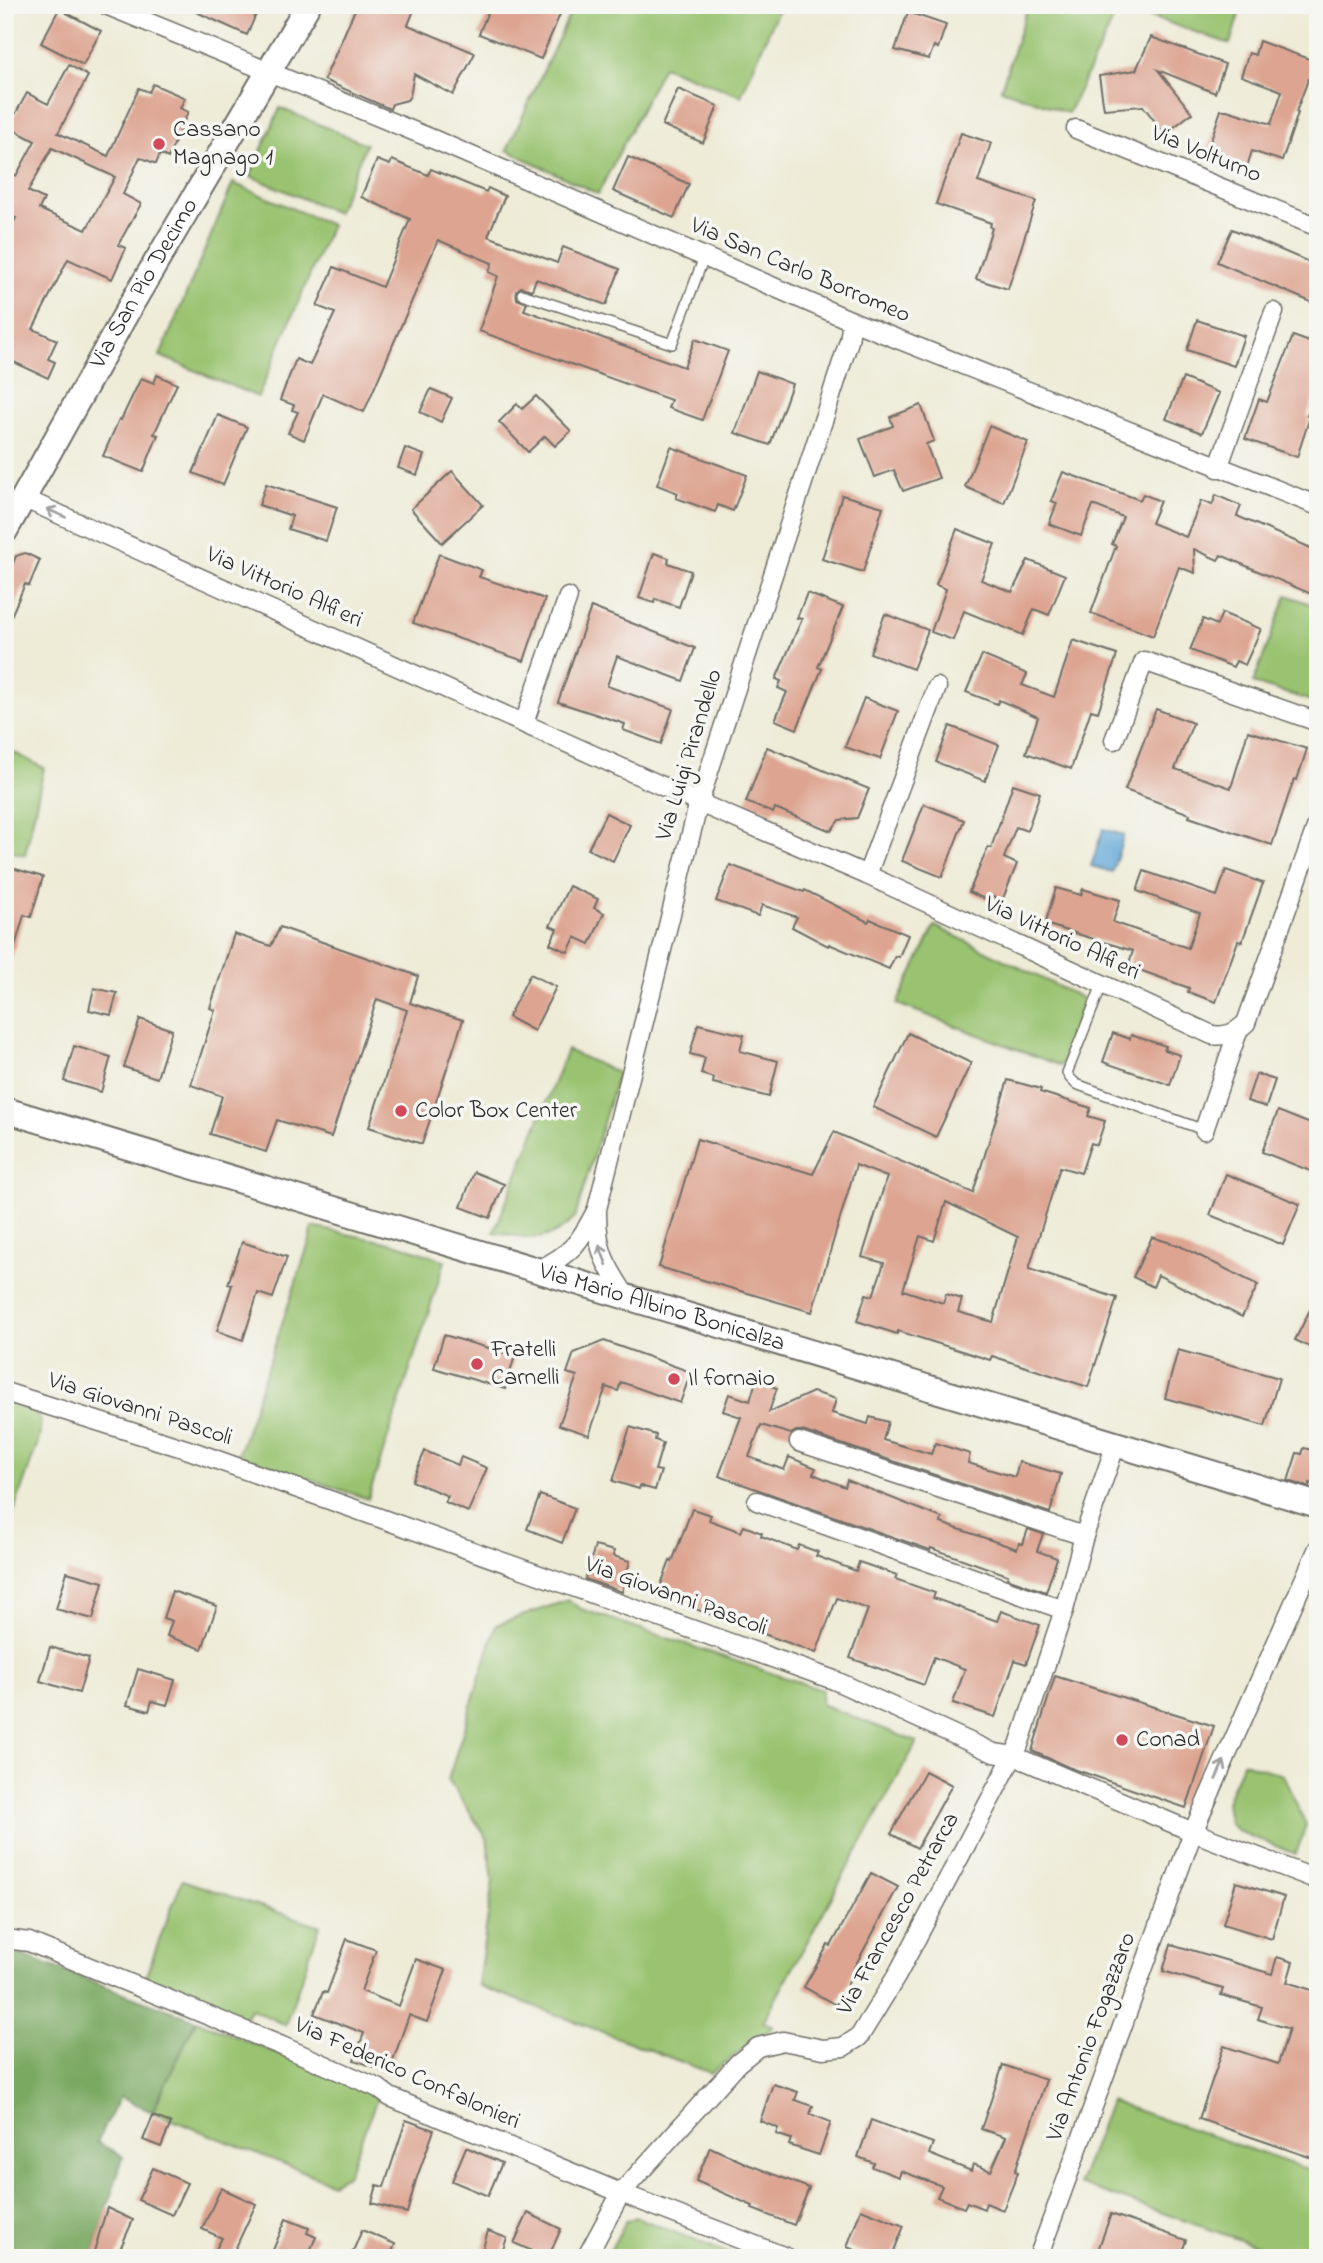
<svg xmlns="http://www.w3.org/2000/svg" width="1323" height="2263" font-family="'Indie Flower',sans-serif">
<rect width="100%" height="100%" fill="#f6f6f2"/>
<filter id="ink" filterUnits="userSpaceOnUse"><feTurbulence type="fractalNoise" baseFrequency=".0143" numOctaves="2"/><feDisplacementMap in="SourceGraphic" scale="14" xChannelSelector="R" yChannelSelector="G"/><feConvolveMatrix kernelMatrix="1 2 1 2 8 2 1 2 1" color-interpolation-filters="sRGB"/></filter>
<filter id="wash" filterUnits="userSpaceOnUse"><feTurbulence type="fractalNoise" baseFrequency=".00686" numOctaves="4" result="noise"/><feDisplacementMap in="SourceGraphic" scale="28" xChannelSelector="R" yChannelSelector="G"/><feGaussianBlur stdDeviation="1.57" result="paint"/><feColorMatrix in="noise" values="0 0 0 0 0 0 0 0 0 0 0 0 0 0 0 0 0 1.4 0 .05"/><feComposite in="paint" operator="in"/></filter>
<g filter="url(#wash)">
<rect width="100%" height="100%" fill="#eeebd7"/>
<g fill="#99c36f" stroke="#62774d" stroke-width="2">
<polygon points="574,5 771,5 779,8 741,96 663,66 598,194 507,150"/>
<polygon points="1028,5 1242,5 1230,44 1120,6 1068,113 1001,89"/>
<polygon points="280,108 366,144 337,213 250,176"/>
<polygon points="233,183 331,225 258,397 160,356"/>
<polygon points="1287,595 1318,607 1318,703 1253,683"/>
<polygon points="5,748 44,768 25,855 5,850"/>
<polygon points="935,926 1084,999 1061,1066 897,1004"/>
<path d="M567,1050L618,1073L575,1218C546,1246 531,1238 494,1232Z"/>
<polygon points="312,1227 401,1245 445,1261 368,1499 238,1455 311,1237"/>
<polygon points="5,1401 30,1408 41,1420 39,1439 6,1534"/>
<polygon points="568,1600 581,1609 822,1690 821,1704 917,1742 763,2022 774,2026 711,2073 478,1985 493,1880 487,1838 448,1780 496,1625"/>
<polygon points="1243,1762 1283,1775 1306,1825 1296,1854 1237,1831 1229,1822 1226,1802"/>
<polygon points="182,1880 320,1926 285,2025 250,2008 245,2020 145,1978"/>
<polygon points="196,2020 378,2096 347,2175 332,2183 152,2112"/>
<polygon points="1110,2101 1318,2173 1318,2249 1315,2258 1292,2258 1079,2184"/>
<polygon points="636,2217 740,2258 606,2258 626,2221"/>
</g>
<polygon fill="#7aa962" stroke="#526a46" stroke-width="2" points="5,1949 196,2020 152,2112 120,2097 97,2142 123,2157 92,2258 5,2258"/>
<polygon fill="#5fa6d6" stroke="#456880" stroke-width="2" points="1103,829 1124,835 1112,872 1091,866"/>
<g id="blocks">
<g fill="#dda491" fill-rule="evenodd">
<polygon points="181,5 260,5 247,35"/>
<polygon points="357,5 416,5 408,25 475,53 453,95 414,74 410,96 407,100 392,104 390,109 324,80"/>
<polygon points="499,5 544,5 561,12 541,59 479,34 489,9 496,12"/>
<polygon points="59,9 101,31 83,65 41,43"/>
<polygon points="908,12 946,25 938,48 934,46 929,59 895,50"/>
<polygon points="1151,37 1225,64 1215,93 1158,70 1192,113 1165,134 1143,106 1104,109 1099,76 1136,70"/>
<polygon points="1259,41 1315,61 1296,112 1298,113 1282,161 1252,151 1246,170 1205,157 1221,110 1227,110 1271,124 1282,91 1241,76 1249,53 1255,55"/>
<path d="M69,65L88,76L58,133L108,156L139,88L149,92L153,84L185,98L180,108L188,112L168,158L160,154L156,164L140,157L123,194L141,204L118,245L126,248L112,279L68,259L33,329L57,340L48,359L55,362L48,378L5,358V239L16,218L5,212V170L16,176L35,141L8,127L27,93L48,104ZM52,148L115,177L86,230L39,209L44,199L28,191Z"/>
<polygon points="678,89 718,106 703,143 662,125"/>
<polygon points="961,133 991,143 978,182 1036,201 1008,289 976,279 992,228 990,227 991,223 936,204"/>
<polygon points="628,157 689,184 674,218 613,191"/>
<polygon points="377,160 390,165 392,160 428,175 431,169 486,192 488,188 505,196 488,236 557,263 563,247 620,269 606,305 536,279 532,290 521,287 516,291 517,299 527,303 524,310 684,367 695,339 728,351 702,420 668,408 671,400 479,331 498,276 489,272 492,263 438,240 364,412 323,394 304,440 288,433 298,412 292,410 294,405 280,400 296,359 310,365 335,313 317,306 334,267 382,287 410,219 361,197"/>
<polygon points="1232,229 1318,266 1318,305 1217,262"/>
<polygon points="1197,320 1244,336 1234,366 1187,350"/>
<polygon points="1293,336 1318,345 1318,388 1307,416 1310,417 1297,457 1245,439 1259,399 1267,402"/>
<polygon points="757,371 792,384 770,445 735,433"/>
<polygon points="157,375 177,384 154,434 158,435 143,472 103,456 119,419 121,420 141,378 154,383"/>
<polygon points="1183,378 1219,393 1202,433 1166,419"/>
<polygon points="431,389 452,398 441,422 420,412"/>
<polygon points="536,396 571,431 555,446 545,436 528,452 499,422 517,404 522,409"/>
<polygon points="921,405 934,441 926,444 939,478 903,491 894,470 875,477 860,439 893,426 890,417"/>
<polygon points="218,415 247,427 223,485 193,473"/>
<polygon points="989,426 1028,442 1004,503 965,487"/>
<polygon points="671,447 747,475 733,511 718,505 715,512 676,498 678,493 657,485"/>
<polygon points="405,448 424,455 417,475 398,468"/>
<polygon points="452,471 483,505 442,543 411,509"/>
<polygon points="1063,472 1140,500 1143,494 1160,501 1151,523 1186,537 1201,501 1212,505 1216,495 1241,506 1237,516 1318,551 1318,597 1221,555 1218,560 1194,549 1195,573 1179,567 1153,636 1091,613 1116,546 1112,544 1123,517 1093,505 1081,536 1049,524 1057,503 1051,501"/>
<polygon points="266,484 337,507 326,541 288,529 292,516 259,505"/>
<polygon points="842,495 883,507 863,572 822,559"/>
<polygon points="957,529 995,544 981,580 1012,592 1028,560 1065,575 1049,615 1034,609 1023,635 964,611 953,640 931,632 946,589 936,585"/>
<polygon points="25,553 40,560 29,586 25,584 5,630 5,581 16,556"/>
<polygon points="654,553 669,558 668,563 691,571 679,607 655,599 654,603 639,598"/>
<polygon points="439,554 482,570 479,577 545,599 524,661 413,623"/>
<polygon points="807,593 843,607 818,667 822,669 797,729 775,720 787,692 778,688 781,681 776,679 802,619 797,618"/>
<polygon points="591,607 695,648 683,681 617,656 607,686 673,709 661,744 623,730 625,724 558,702"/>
<polygon points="1222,613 1261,629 1245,665 1236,661 1233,667 1190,650 1203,619 1217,625"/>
<polygon points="885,614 928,630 913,669 870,653"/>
<polygon points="1073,640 1117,655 1098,712 1091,710 1071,769 1026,753 1038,717 999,700 997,704 966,692 982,655 1027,674 1022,685 1054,697"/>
<polygon points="864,698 898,711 880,759 845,747"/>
<polygon points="1156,709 1193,723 1175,769 1231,788 1248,731 1307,749 1297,780 1294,779 1272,845 1189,817 1190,814 1125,790"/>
<polygon points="950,726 999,745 985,781 936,762"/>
<polygon points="767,747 869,789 857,818 839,820 831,831 775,808 773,813 746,802"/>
<polygon points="1013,784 1040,793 1027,831 1016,827 1004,858 1017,864 1002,901 991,896 989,901 969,892 988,847 991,848"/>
<polygon points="924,804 964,820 942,877 902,861"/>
<polygon points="606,813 630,825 613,861 588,849"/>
<polygon points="730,865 804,892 805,890 868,922 870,919 908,935 899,957 895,956 889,969 829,944 828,946 792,927 797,917 762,905 758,916 716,901"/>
<polygon points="5,866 43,877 31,917 24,915 10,964 5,963"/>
<polygon points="1226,870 1263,883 1242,942 1238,941 1216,1002 1188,992 1189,988 1128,966 1133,951 1045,924 1056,888 1081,895 1083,889 1120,900 1113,922 1188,948 1200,913 1137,891 1144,871 1217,896"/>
<polygon points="569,886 598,899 594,908 604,913 590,944 575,937 568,952 550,944 557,929 550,926"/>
<polygon points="280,927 418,976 410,1003 463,1020 422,1144 369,1127 407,1010 377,999 331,1137 277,1120 266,1152 210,1134 222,1096 191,1085 215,1010 210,1008 234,934 271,946"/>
<polygon points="530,974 556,987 534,1031 508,1017"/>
<polygon points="94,988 117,993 111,1015 89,1010"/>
<polygon points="140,1019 172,1030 157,1078 124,1067"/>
<polygon points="698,1024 744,1035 740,1051 778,1061 769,1097 713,1083 714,1078 701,1074 705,1058 690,1054"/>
<polygon points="908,1033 971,1063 936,1137 873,1107"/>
<polygon points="1113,1033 1130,1039 1131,1035 1166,1046 1164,1050 1180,1055 1170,1085 1103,1062"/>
<polygon points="74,1046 111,1057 101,1092 64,1081"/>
<polygon points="1256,1074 1275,1080 1266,1107 1247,1101"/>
<path d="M1008,1080L1041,1089L1040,1092L1091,1108L1088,1116L1105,1121L1097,1145L1091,1143L1081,1173L1060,1167L1029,1269L1117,1298L1088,1387L992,1356L990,1360L898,1331L897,1334L857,1321L866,1294L873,1296L884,1263L862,1257L887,1177L856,1165L812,1312L659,1267L697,1139L813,1174L834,1132L973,1193ZM946,1202L1018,1237L993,1322L958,1312L962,1299L946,1294L943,1303L903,1290L920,1236L934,1241Z"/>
<polygon points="1278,1111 1318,1127 1318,1174 1262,1152"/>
<polygon points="474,1172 504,1184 490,1218 461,1207"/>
<polygon points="1226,1174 1300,1204 1283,1245 1210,1215"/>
<polygon points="1152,1237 1180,1246 1258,1285 1242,1317 1158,1275 1153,1287 1133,1277"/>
<polygon points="242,1242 287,1257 273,1298 258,1293 243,1340 217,1331 232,1285 228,1284"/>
<polygon points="1318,1294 1318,1351 1295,1340"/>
<polygon points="444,1335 515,1356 505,1389 434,1368"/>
<polygon points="604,1341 691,1372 680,1403 621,1382 618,1391 606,1387 589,1435 559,1425 577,1376 567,1373 574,1353"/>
<polygon points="1178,1350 1279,1378 1265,1426 1165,1398"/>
<polygon points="756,1381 777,1388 769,1412 813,1392 836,1399 832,1413 868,1424 870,1417 888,1422 883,1440 931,1454 935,1443 970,1454 968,1463 1015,1477 1019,1462 1061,1474 1050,1513 802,1431 796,1431 791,1434 761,1425 749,1457 784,1470 789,1457 816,1468 813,1474 845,1487 847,1480 942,1518 941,1523 1017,1549 1019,1543 1023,1544 1028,1529 1043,1534 1037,1551 1057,1558 1046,1592 1007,1578 1008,1575 931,1548 930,1550 719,1476 741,1417 723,1411 729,1394 750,1401"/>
<polygon points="630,1427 656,1435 655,1440 663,1443 655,1470 661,1471 655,1490 640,1486 639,1489 613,1481"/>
<polygon points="1304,1448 1318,1451 1318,1485 1310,1483 1309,1487 1288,1481 1297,1453 1302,1454"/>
<polygon points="425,1451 458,1465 461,1457 487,1468 468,1512 445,1502 448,1496 412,1481"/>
<polygon points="540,1495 575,1508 562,1543 527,1529"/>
<polygon points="692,1509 711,1515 709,1520 741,1532 744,1526 762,1533 761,1536 797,1550 799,1545 818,1552 816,1556 856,1571 859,1562 897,1575 895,1579 935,1593 933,1598 997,1621 1001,1611 1040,1625 1026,1664 1015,1660 995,1717 953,1703 965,1669 934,1657 924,1685 850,1658 868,1609 837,1598 816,1653 657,1595 670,1561 672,1562"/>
<polygon points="595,1546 614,1551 613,1556 630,1561 622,1592 585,1579"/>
<polygon points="67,1572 103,1582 93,1619 56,1609"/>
<polygon points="172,1591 217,1606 202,1649 167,1636 172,1621 163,1618"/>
<polygon points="50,1647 89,1658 79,1693 40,1681"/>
<polygon points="138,1669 175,1680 167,1705 152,1701 149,1711 127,1705"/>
<polygon points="1055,1676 1214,1726 1186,1808 1068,1767 1032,1751"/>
<polygon points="925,1771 952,1785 917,1848 891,1834"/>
<polygon points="871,1873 898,1887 849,1977 851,1978 836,2005 804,1987 828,1945 831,1946"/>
<polygon points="1236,1882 1284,1897 1272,1939 1223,1924"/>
<polygon points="347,1939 376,1950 361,1991 399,2006 416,1959 446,1970 427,2022 409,2015 389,2072 354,2060 364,2033 314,2014 323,1992 327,1993"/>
<polygon points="1171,1944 1272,1974 1277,1957 1293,1962 1287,1982 1318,1992 1318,2040 1310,2064 1318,2065 1318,2160 1199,2119 1224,2046 1278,2064 1289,2029 1258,2019 1262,2007 1221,1995 1223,1989 1163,1971"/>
<polygon points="1003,2065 1046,2080 1015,2171 1018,2172 1003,2210 986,2203 984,2209 967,2202 964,2208 937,2197 942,2186 901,2171 899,2177 872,2167 874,2163 858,2157 871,2120 933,2143 929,2154 971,2171 973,2164 991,2171 1006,2137 981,2129"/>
<polygon points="773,2084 798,2092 795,2100 813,2106 810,2114 831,2122 819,2155 789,2145 791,2139 776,2134 778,2128 760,2121"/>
<polygon points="153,2116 171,2123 161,2147 143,2140"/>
<polygon points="406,2120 434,2130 416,2180 407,2213 372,2203 377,2185 384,2187"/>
<polygon points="466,2147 502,2163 488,2196 452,2181"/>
<polygon points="710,2147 747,2164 809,2188 794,2225 752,2209 753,2206 696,2181"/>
<polygon points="153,2168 187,2183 172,2215 138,2200"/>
<polygon points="221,2188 256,2204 231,2258 211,2258 222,2238 202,2229"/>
<polygon points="107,2208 133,2220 116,2258 92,2258"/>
<polygon points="861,2209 904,2226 891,2258 875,2258 847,2247"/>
<polygon points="528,2213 561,2229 548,2258 514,2243"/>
<polygon points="1111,2214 1186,2240 1180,2258 1111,2258 1097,2253"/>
<polygon points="286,2219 309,2228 307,2233 316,2237 307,2258 290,2258 273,2250"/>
<polygon points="362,2230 395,2244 390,2258 350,2258"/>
<polygon points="488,2231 507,2238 500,2258 482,2258 485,2249 483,2248"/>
</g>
</g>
</g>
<g filter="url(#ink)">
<use href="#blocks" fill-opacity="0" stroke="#6f6e67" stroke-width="2"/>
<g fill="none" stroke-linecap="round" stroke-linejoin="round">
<g stroke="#6f6e67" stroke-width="12">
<g id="lane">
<polyline points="522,294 672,344 704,257"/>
<polyline points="1102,985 1067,1073 1070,1078 1076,1084 1204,1130"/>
</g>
</g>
<g stroke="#6f6e67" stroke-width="21">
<g id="street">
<polyline points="106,5 435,140 852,321 1318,506"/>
<polyline points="1076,129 1318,227"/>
<polyline points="1218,468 1274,312"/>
<path d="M23,498L711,808L867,875L1212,1035C1227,1037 1235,1033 1246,1023L1318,822"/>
<polyline points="524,723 568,597"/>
<polyline points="1114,740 1144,661 1318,722"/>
<polyline points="867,875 937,687"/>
<polyline points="1204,1130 1238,1031"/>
<path d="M597,1213C597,1251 605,1264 626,1296"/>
<path d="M538,1270C572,1254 580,1242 597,1209L699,802L849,341L852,321"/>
<polyline points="5,1392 192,1451 834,1680 994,1753 1014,1756 1193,1832 1318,1880"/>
<polyline points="799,1442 1084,1536"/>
<polyline points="757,1501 1064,1610"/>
<polyline points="5,1939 29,1942 282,2046 378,2088 390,2097 621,2193 788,2258"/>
<polyline points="586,2258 621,2193 738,2063 758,2047 783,2041 823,2049 843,2047 859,2037 896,1977 1019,1745 1064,1610 1084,1536 1116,1444"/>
<polyline points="1038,2258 1193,1832 1318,1548"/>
</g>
</g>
<g stroke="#6f6e67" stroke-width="28">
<g id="secondary">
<path id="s1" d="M5,531L132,303L308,5"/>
<path id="s2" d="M5,1110L1318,1505"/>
</g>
</g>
<use href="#lane" stroke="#fff" stroke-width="9"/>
<use href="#street" stroke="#fff" stroke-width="18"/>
<use href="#secondary" stroke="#fff" stroke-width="24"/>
</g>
<defs><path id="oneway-shaft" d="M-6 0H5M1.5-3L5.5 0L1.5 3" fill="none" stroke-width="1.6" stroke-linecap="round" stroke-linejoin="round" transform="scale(1.75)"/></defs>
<g stroke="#a0a0a0">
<use href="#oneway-shaft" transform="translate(56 513) rotate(-156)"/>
<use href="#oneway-shaft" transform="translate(603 1255) rotate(-111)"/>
<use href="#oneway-shaft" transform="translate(1220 1770) rotate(-66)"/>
</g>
</g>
<g fill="#d1495b" stroke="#f6f6f2" stroke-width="2.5">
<circle cx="159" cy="144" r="7"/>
<circle cx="401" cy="1111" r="7"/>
<circle cx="477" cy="1364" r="7"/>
<circle cx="674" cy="1379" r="7"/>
<circle cx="1122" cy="1740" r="7"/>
</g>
<g text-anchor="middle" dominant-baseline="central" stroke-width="7" stroke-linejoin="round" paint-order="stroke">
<g font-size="24" fill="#2b2b2b" stroke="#f6f6f2" text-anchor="start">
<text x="173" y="130">Cassano<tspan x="173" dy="28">Magnago 1</tspan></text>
<text x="415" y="1111">Color Box Center</text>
<text x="491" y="1350">Fratelli<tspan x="491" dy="28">Carnelli</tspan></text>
<text x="688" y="1379">Il fornaio</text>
<text x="1136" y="1740">Conad</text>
</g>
<g font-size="24" fill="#2b2b2b" stroke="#f6f6f2">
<text transform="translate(1206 155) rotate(22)">Via Volturno</text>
<text transform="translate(800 271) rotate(23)">Via San Carlo Borromeo</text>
<text stroke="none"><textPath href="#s1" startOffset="284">Via San Pio Decimo</textPath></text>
<text transform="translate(284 588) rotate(24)">Via Vittorio Alfieri</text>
<text transform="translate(690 755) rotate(-73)">Via Luigi Pirandello</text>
<text transform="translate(1062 939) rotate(25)">Via Vittorio Alfieri</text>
<text stroke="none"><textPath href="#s2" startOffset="686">Via Mario Albino Bonicalza</textPath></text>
<text transform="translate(140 1410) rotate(18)">Via Giovanni Pascoli</text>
<text transform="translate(676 1597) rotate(20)">Via Giovanni Pascoli</text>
<text transform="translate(899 1914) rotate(-61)">Via Francesco Petrarca</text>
<text transform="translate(1092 2037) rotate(-70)">Via Antonio Fogazzaro</text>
<text transform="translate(407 2074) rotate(24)">Via Federico Confalonieri</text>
</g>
</g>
<rect width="1323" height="2263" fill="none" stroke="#f6f6f2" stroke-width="28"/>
</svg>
